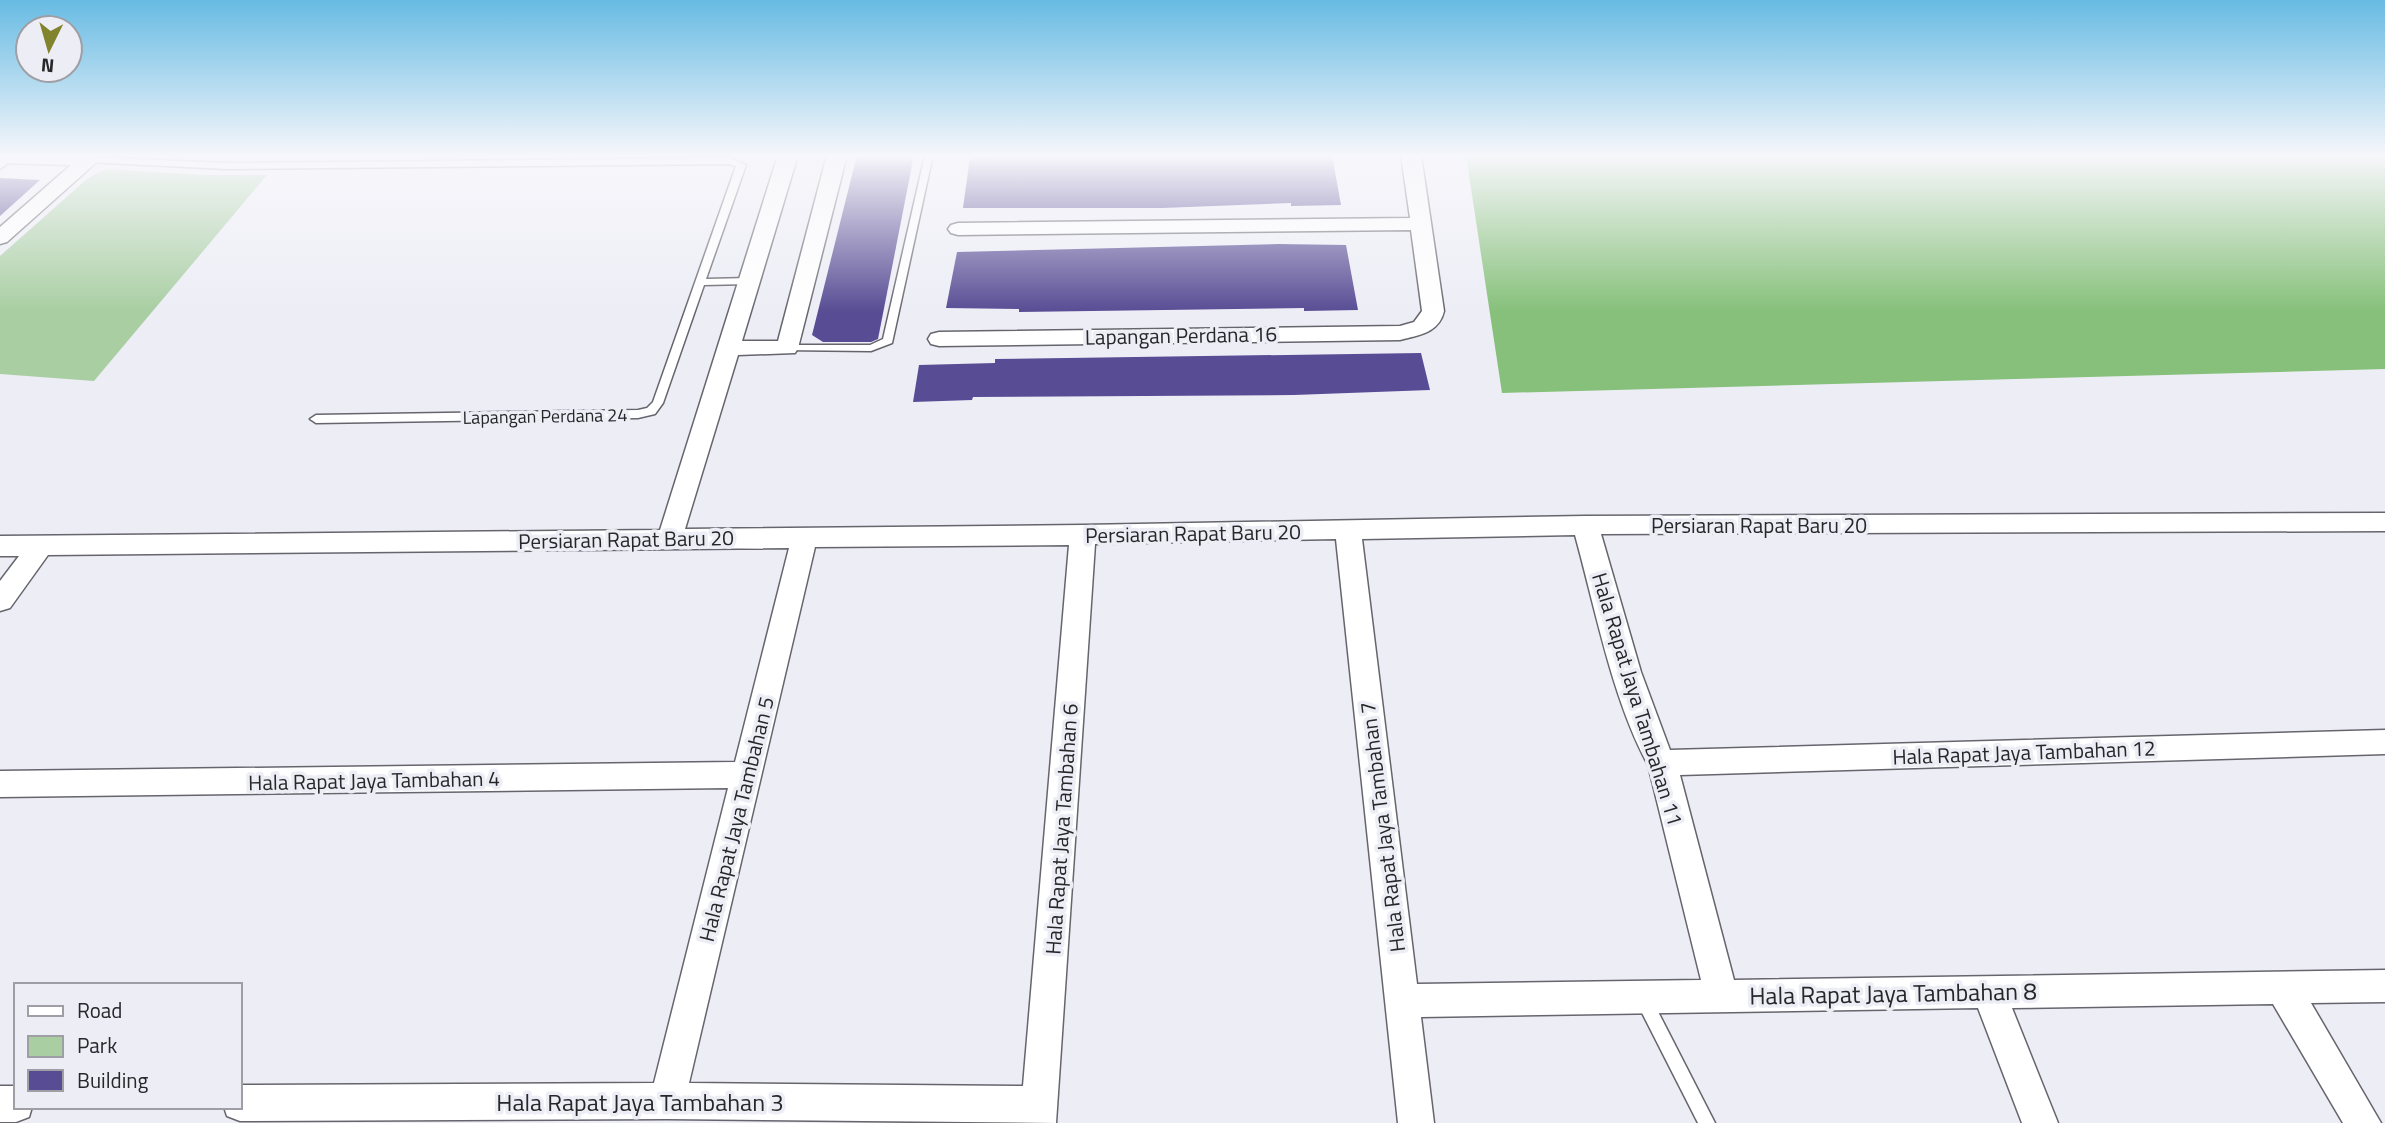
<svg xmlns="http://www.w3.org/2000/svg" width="2385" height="1123" font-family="'Titillium Web',sans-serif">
<rect width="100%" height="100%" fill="#ededf6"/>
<polygon fill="#a9cea2" points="105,169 201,175 267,175 94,381 0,374 0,256 87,179"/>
<polygon fill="#86c07a" points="1466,155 2385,155 2385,369 1502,393"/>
<g fill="#584c94">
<polygon points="857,155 914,155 878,339 871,342 823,342 812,335"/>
<polygon points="1035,155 1332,155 1341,205 1291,206 1291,203 1162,208 963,208 970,157"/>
<polygon points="0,178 40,180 0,216"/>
<polygon points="1278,244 1346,245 1358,310 1304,311 1304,308 1019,312 1019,309 946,308 957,252"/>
<polygon points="1421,353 1430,390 1294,395 973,397 972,400 913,402 919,365 995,363 995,359"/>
</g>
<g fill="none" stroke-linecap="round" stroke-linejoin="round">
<g stroke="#66656d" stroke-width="3">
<g id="service">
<polygon points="8,155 14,155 16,157 0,169 0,161"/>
<polygon points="925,155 933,155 892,343 871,351 783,350 782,348 787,345 870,345 883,339"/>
<polygon points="89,157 226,163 730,158 746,165 706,279 749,278 754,281 749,284 704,285 663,403 655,414 638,418 316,423 310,419 316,415 638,410 647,408 653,402 736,166 729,164 226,169 86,162 84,160"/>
<polygon points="1644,993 1650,996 1715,1123 1698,1123 1636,1001 1638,996"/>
</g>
</g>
<g stroke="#66656d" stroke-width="3">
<g id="minor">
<polygon points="0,155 92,155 99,160 7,242 0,244 0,227 71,165 0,163"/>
<path d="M778,155H798L742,341H778L827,155H847L798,348L795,353L738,355L685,529L1083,525L1585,516L2385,513V531L1601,534L1641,672L1670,750L2385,730V754L1680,775L1734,980L2385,970V1002L2311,1003L2381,1123H2343L2273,1004L2012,1008L2058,1123H2022L1978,1008L1421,1017L1434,1123H1398L1336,539L1095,544L1056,1123L667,1119L240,1121L227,1116L224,1107H240V1085L654,1083L728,788L0,797V771L735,762L789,548L48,555L10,608L0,611V581L19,556H0V536L660,530ZM1575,535C1595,607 1612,699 1648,765L1701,980L1417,984L1362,539ZM1069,545L1023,1086L689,1083L815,547Z"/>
<path d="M1401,155H1421L1444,311C1439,333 1419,335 1400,340L939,346L931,344L928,339L931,334L939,332L1400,326L1414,322L1422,311L1411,230L958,235L951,233L948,229L951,225L958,223L1410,218Z"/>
<polygon points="0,1086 16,1086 16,1107 32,1107 29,1117 16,1122 0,1122"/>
</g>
</g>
<use href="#service" fill="#fff" fill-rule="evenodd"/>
<use href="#minor" fill="#fff" fill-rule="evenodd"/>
</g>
<linearGradient id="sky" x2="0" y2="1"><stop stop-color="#67bbe3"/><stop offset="0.5" stop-color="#f7f7fb"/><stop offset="1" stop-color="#f7f7fb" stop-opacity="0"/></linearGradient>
<rect width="2385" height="312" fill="url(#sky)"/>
<g text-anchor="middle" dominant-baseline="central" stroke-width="7" stroke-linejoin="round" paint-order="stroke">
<g font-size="18" fill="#27272a" stroke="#ededf6">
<text transform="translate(545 416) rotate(-1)">Lapangan Perdana 24</text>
</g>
<g font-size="21" fill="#27272a" stroke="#ededf6">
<text transform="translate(1181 335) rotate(-1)">Lapangan Perdana 16</text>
<text x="1759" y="525">Persiaran Rapat Baru 20</text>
<text transform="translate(1193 533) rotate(-1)">Persiaran Rapat Baru 20</text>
<text transform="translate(626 539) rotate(-1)">Persiaran Rapat Baru 20</text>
<text transform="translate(1638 699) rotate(73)">Hala Rapat Jaya Tambahan 11</text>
<text transform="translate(2024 752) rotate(-2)">Hala Rapat Jaya Tambahan 12</text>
<text transform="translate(374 780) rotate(-1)">Hala Rapat Jaya Tambahan 4</text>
<text transform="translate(736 819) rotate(-76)">Hala Rapat Jaya Tambahan 5</text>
<text transform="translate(1382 827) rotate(-97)">Hala Rapat Jaya Tambahan 7</text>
<text transform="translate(1061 829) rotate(-86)">Hala Rapat Jaya Tambahan 6</text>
</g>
<g font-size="24" fill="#27272a" stroke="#ededf6">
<text transform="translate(1893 993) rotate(-1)">Hala Rapat Jaya Tambahan 8</text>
<text x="640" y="1102">Hala Rapat Jaya Tambahan 3</text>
</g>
</g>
<rect x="14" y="983" width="228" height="126" fill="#ededf6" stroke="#9e9ea4" stroke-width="2"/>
<rect x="28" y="1006" width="35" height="10" fill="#ffffff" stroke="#9e9ea4" stroke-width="2"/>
<text x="77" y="1018" font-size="21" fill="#27272a">Road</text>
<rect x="28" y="1036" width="35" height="21" fill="#a9cea2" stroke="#9e9ea4" stroke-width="2"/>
<text x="77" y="1053" font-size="21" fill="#27272a">Park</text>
<rect x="28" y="1070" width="35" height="21" fill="#584c94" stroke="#9e9ea4" stroke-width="2"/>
<text x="77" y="1088" font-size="21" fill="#27272a">Building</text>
<g transform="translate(49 49) rotate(185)"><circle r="33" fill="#ededf6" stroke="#9e9ea4" stroke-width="2"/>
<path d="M0-5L12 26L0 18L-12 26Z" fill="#82832d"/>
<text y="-10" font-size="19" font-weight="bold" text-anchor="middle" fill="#27272a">N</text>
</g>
</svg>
